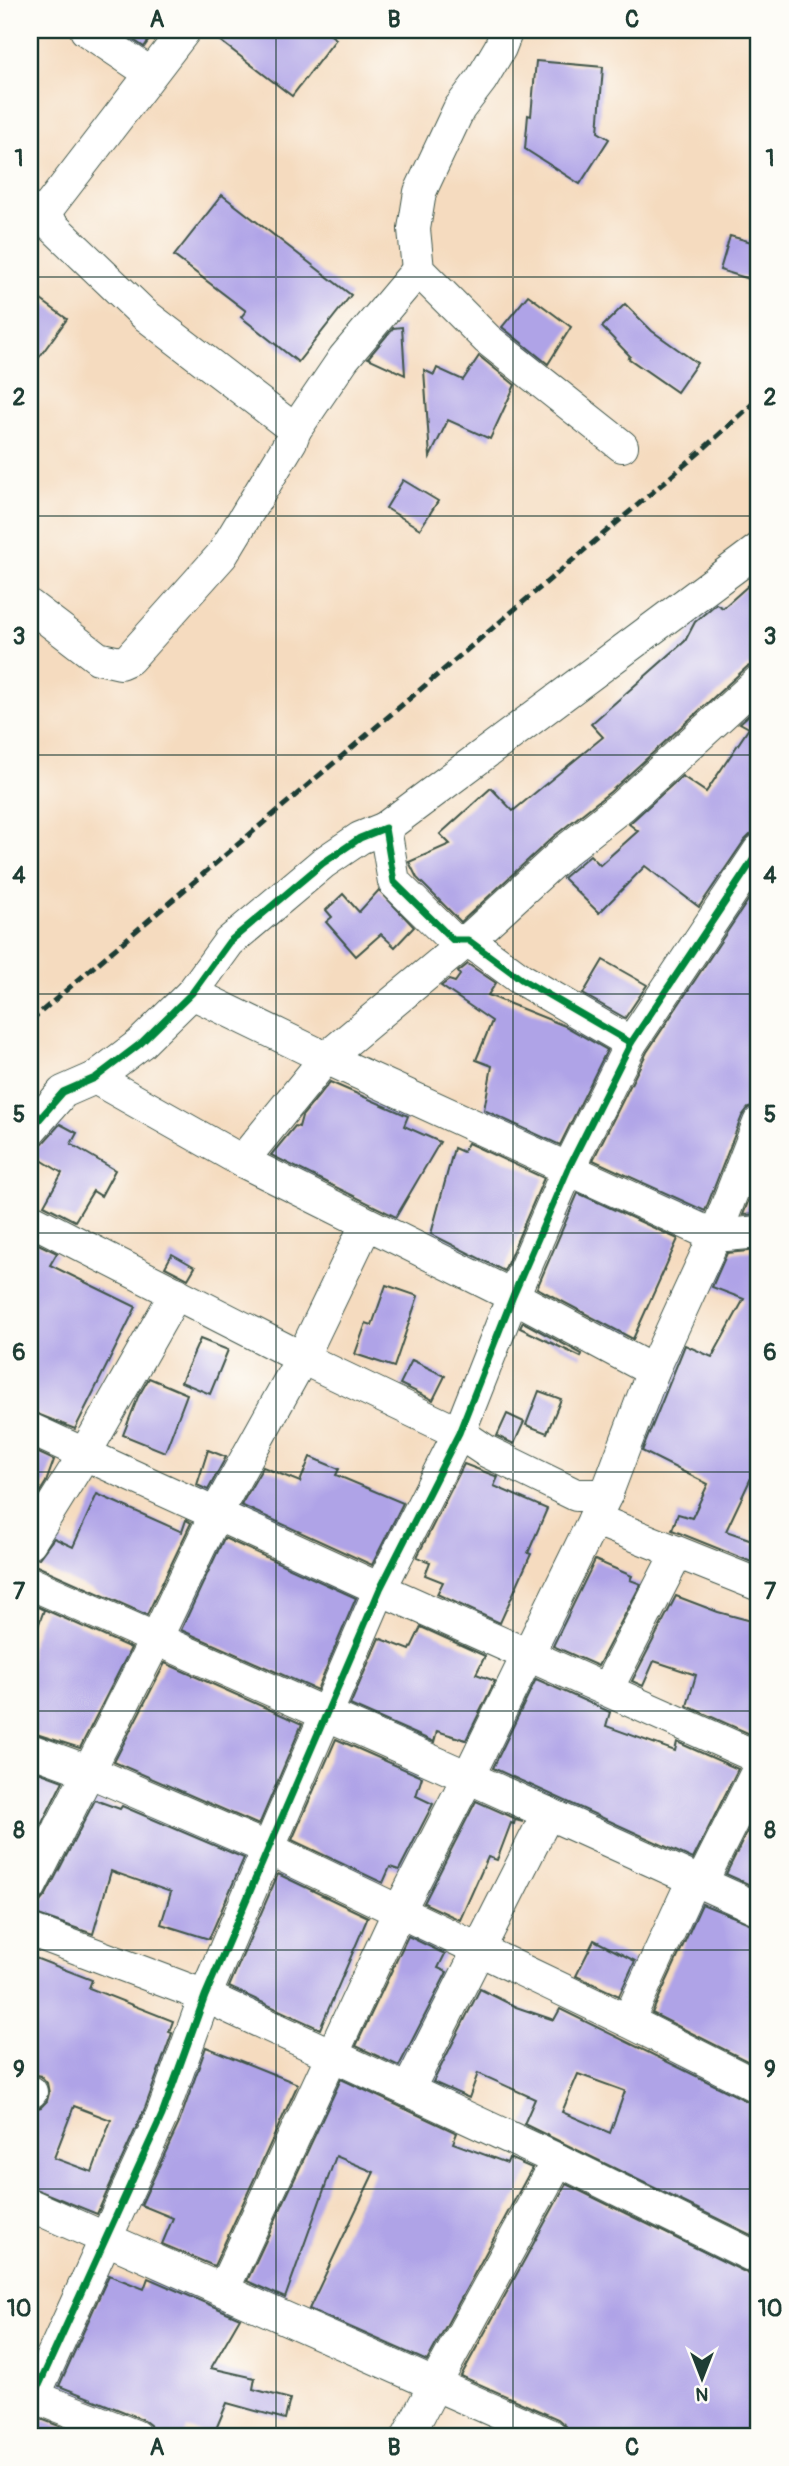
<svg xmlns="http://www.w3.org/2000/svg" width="789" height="2466" font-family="Pangolin,sans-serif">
<rect width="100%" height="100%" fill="#fdfcf7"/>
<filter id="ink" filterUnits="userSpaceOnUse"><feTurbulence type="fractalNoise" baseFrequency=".0143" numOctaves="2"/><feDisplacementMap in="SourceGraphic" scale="14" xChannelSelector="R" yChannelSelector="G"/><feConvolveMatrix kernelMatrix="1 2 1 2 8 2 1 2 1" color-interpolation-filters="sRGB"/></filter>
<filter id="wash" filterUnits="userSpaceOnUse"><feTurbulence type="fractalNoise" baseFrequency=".00686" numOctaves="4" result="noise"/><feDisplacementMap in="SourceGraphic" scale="28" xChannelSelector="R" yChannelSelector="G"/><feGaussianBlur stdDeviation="1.57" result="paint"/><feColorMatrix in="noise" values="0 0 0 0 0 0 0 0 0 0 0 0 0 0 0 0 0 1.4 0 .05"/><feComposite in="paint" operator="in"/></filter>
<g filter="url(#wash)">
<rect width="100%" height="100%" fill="#f5dbbf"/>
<g id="blocks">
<g fill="#afa3e7" fill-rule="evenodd">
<polygon points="119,30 156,30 144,47"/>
<polygon points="206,30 324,30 336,39 292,96"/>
<polygon points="536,61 603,67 598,132 609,139 580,184 525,149 528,115 531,116"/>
<polygon points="222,195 351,295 298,362 241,317 246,311 174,256"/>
<polygon points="730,236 759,244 759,282 720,270"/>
<polygon points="30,292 67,319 30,370"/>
<polygon points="528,295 571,327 548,364 502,327"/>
<polygon points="625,304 652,331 697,363 677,392 628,358 630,356 602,327"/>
<polygon points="402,327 405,375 368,358 393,328"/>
<polygon points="479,356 515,385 490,439 448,420 430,457 424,370 434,375 437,368 463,380"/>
<polygon points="403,480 438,501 420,529 386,508"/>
<polygon points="759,576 759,663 747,667 610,792 553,837 461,922 417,878 409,862 450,844 440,834 491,788 513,811 603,737 591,724 685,641 695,622 716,604 723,608"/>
<polygon points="759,706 759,833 750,835 744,841 699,907 645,866 599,913 563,878 590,855 600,865 638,831 629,824 682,776 706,792 749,728 740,723"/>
<polygon points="759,884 759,1105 748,1108 742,1116 705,1211 593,1160 647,1052"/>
<polygon points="379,890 414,927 395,947 381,934 356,956 326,922 332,917 326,910 343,894 359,912"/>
<polygon points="603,960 647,985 625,1018 583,994"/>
<polygon points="468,964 496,983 488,995 565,1026 607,1050 560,1145 484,1110 492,1066 476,1060 492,1021 441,986 449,980 455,982 460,975 458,972"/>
<polygon points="330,1082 408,1116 404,1126 440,1142 396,1217 271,1155 295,1126 299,1127 302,1116"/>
<polygon points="60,1124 77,1133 71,1144 115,1170 101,1196 93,1191 75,1221 44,1205 62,1173 30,1153 30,1148 37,1147 43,1143"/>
<polygon points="468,1143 544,1178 504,1271 431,1234 454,1148 463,1152"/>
<polygon points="759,1173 759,1214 743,1215"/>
<polygon points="578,1193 678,1239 633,1339 537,1288"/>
<polygon points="30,1240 57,1253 50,1265 136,1307 75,1429 30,1411"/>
<polygon points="759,1250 759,1461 726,1531 752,1540 751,1544 759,1546 759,1565 672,1530 678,1514 692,1518 708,1484 642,1451 685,1345 712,1357 744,1299 712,1287 727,1253"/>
<polygon points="172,1254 195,1267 188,1279 165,1267"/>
<polygon points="386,1285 418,1296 394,1367 355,1354 366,1323 372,1325"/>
<polygon points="523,1322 582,1354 581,1357 520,1328"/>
<polygon points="200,1339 228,1350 210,1394 181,1382"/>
<polygon points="412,1360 445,1376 433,1400 400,1384"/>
<polygon points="149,1378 187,1394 165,1452 123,1435 138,1397"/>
<polygon points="539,1391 561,1399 547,1433 526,1425"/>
<polygon points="507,1414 524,1422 514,1444 497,1436"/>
<polygon points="30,1449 54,1460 46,1482 30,1508"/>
<polygon points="208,1450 226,1457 208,1490 197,1485"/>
<polygon points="310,1457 339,1469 336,1475 403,1503 372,1565 241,1505 263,1467 300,1482"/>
<polygon points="464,1464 498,1477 494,1486 547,1509 528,1553 531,1554 500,1623 437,1594 443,1582 425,1575 430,1562 417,1557"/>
<polygon points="97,1494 182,1532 186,1520 191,1523 147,1615 37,1566 30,1565 30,1560 39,1558 54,1538 73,1547"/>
<polygon points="224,1538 356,1598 317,1690 181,1630"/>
<polygon points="595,1560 632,1576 630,1580 641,1584 598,1666 553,1646"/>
<polygon points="676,1596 718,1612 759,1623 759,1738 687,1706 696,1675 654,1661 643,1686 632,1681"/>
<polygon points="30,1603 131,1648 80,1748 30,1732 30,1648 44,1610"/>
<polygon points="421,1627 485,1656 476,1674 495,1681 466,1740 437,1731 434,1742 350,1705 379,1638 410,1650"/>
<polygon points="165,1663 302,1724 259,1825 114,1762"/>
<polygon points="536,1679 610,1712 606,1726 675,1751 677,1742 738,1769 693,1859 493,1768"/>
<polygon points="336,1739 422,1777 416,1796 433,1804 399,1870 390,1867 383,1883 292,1840"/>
<polygon points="30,1769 63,1781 30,1847"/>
<polygon points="95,1800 120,1809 122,1806 244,1858 209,1939 161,1924 171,1892 111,1871 93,1934 30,1912 30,1905 39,1903 46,1895"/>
<polygon points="476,1801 523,1822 515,1820 514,1824 511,1823 497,1860 488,1857 460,1920 424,1903"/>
<polygon points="759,1808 759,1889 726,1874"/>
<polygon points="278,1874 368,1917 320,2029 229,1987"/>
<polygon points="702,1904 759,1927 759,2067 652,2013"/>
<polygon points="408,1936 445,1954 438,1968 447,1972 399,2066 356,2046"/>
<polygon points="594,1940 635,1961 619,1996 576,1976"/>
<path d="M30,1956L92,1980L89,1988L173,2021L169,2032L172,2033L145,2108L97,2214L30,2187V2110L41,2107L47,2101L49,2093L47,2083L41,2076L30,2074ZM74,2106L111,2120L92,2172L54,2158Z"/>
<path d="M480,1989L516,2007L554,2020L560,2009L751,2103L759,2105V2239L524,2124L535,2099L478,2073L469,2098L433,2082ZM578,2074L625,2091L610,2133L562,2112Z"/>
<polygon points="206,2047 298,2084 214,2266 162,2244 173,2218 141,2205 179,2123"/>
<polygon points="341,2079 457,2133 453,2143 507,2163 509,2158 532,2168 427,2361 309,2309 374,2172 336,2156 285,2298 247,2281"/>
<polygon points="566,2184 751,2275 759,2277 759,2422 755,2436 569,2436 566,2426 558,2419 461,2376"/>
<polygon points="109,2275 144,2289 148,2278 240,2318 211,2368 255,2378 253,2389 290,2399 285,2419 227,2403 213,2436 187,2428 184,2436 153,2436 150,2425 142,2419 59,2386"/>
<polygon points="41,2419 85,2436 30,2436 31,2423"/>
</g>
</g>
</g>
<g filter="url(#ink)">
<use href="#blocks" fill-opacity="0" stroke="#3f5549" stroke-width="2"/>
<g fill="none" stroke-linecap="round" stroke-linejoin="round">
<g stroke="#3f5549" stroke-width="34">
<g id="minor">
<polyline points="86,30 150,73"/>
<polyline points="507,30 500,48 481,80 459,109 420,192 414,229 418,270 487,339 622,446"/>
<polyline points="30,209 42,216 144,314 295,430 291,441 222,555 129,659 120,663 98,658 30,606"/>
<polyline points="42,216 185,30"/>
<polyline points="295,430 344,358 418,270"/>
<polyline points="385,828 759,549"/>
<polyline points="192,993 326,1058 715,1236 759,1232"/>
<polyline points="95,1078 242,1161 513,1296 653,1371"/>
<polyline points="30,1130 63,1092 95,1078 140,1044 192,993 229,942 323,863 360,838 385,828 394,882 453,940 468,940 521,979 631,1043"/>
<polyline points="242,1161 326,1058 468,940 565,851 622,806 759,681"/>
<polyline points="30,1219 302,1358 459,1433 486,1451 576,1495 606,1495"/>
<polyline points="30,1429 380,1589 759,1758"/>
<polyline points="594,1519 759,1585"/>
<polyline points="30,1542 84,1455 176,1293"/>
<polyline points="30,1583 468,1777 759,1909"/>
<polyline points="607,1689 677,1553"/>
<polyline points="30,1750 88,1771 269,1849 628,2021 759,2087"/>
<polyline points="701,1883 759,1768"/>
<polyline points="30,1887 156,1639 215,1515 302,1358 366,1225"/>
<polyline points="30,1930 205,1996 558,2160 759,2259"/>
<polyline points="628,2021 693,1880"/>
<polyline points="408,2090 548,1813"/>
<polyline points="30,2092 31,2092"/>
<polyline points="30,2205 551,2436"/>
<polyline points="223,2290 398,1913 468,1777 606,1495 653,1371 715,1236 759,1123"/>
<polyline points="30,2395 135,2436"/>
<polyline points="30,2405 162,2115 205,1996 380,1589 459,1433 513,1296 568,1169 631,1043 759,851"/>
<polyline points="408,2436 434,2386 558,2160"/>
</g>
</g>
<use href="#minor" stroke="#fff" stroke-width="32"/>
<polyline stroke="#1f3d34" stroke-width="5" stroke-dasharray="10 5" stroke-linecap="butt" points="30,1021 701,451 759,398"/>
<g stroke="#fdfcf7" stroke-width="11">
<g id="cycleway">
<polyline points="30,1130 63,1092 95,1078 140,1044 192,993 229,942 323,863 360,838 385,828 394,882 453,940 468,940 521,979 631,1043"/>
<polyline points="30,2405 162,2115 205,1996 380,1589 459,1433 513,1296 568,1169 631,1043 759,851"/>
</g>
</g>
<use href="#cycleway" stroke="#00873e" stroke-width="7"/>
</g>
</g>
<path fill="none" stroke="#1f3d34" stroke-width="2" stroke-opacity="0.55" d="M276,30V2436M513,30V2436M30,277H759M30,516H759M30,755H759M30,994H759M30,1233H759M30,1472H759M30,1711H759M30,1950H759M30,2189H759"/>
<rect width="789" height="2466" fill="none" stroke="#fdfcf7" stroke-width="77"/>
<g transform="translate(702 2378) rotate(180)" stroke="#fdfcf7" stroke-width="5" paint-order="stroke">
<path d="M0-5L12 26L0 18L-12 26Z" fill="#1f3d34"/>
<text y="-10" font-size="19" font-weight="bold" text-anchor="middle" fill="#1f3d34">N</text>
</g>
<rect x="38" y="38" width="712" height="2390" fill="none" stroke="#1f3d34" stroke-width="2.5"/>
<g font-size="23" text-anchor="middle" font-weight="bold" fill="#1f3d34">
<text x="157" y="27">A</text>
<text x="394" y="27">B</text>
<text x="632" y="27">C</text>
<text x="19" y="166">1</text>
<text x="770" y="166">1</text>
<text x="19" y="405">2</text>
<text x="770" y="405">2</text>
<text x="19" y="644">3</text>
<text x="770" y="644">3</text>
<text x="19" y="883">4</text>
<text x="770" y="883">4</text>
<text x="19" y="1122">5</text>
<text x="770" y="1122">5</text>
<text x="19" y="1360">6</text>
<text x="770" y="1360">6</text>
<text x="19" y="1599">7</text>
<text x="770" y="1599">7</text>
<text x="19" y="1838">8</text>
<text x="770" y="1838">8</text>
<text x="19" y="2077">9</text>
<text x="770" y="2077">9</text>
<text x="19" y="2316">10</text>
<text x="770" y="2316">10</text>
<text x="157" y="2455">A</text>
<text x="394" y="2455">B</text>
<text x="632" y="2455">C</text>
</g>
</svg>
